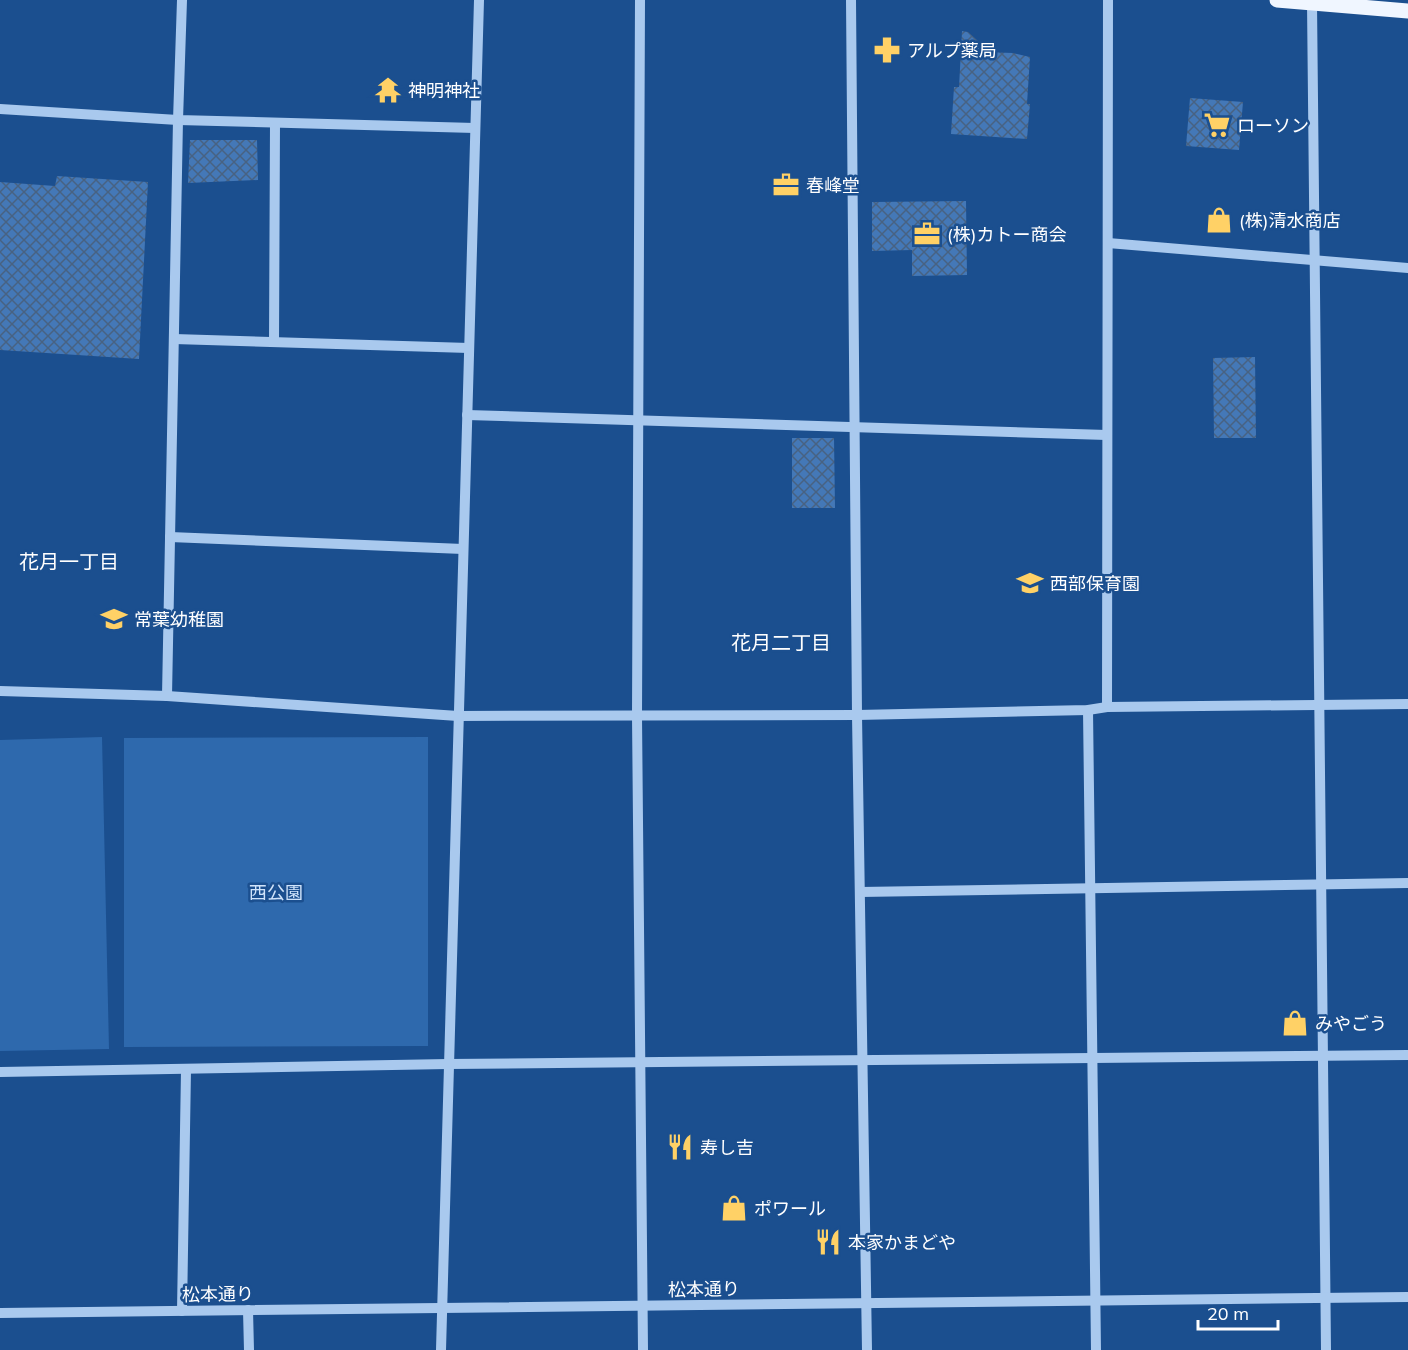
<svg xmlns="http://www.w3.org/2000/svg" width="1408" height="1350" font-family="Mulish,'Noto Sans JP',sans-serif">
<defs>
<pattern id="building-cross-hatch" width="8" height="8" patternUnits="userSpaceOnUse" patternTransform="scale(1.5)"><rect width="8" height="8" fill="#4478b7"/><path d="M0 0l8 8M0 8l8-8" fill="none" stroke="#486282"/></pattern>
</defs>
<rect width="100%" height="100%" fill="#1b4f8f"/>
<g fill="#2e69ad">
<polygon points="102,737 109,1049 0,1051 0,740"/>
<polygon points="428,737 428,1046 124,1047 124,738"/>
</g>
<g fill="url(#building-cross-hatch)">
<polygon points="962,31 968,32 979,42 984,52 1013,53 1030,57 1027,104 1030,104 1027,139 951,134 954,87 959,87"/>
<polygon points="1190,98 1243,102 1239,150 1186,146"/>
<polygon points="190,140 257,140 258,180 188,183"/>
<polygon points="57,176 148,182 139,359 0,350 0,182 55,186"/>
<polygon points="966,201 967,275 912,276 912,250 872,251 872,202"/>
<polygon points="1255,357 1256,438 1214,438 1213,358"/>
<polygon points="792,438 834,438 835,508 792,508"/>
</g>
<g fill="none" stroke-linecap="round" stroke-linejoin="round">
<g stroke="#a9c9ee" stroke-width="10">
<polyline points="640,0 637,716 643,1350"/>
<polyline points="851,0 857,715 867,1350"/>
<polyline points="1312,3 1326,1350"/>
<polyline points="0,109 178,120 475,128"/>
<polyline points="1108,243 1408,268"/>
<polyline points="174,339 469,348"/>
<polyline points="274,342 275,123"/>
<polyline points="467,415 1107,435"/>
<polyline points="170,537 463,549"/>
<polyline points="0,691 167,696 458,716 857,715 1088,710 1107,707 1408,704"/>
<polyline points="167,696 178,120 182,0"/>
<polyline points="1107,707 1108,0"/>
<polyline points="1088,710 1096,1350"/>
<polyline points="860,892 1408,883"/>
<polyline points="0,1072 448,1064 1408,1055"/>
<polyline points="248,1310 249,1350"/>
<polyline points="182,1311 186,1070"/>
<polyline points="0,1313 1408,1297"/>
<polyline points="441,1350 479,0"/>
</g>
<polyline stroke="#f0f6ff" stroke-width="15" points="1277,0 1408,11"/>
</g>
<defs>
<g id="pharmacy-bare" transform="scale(2.07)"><path d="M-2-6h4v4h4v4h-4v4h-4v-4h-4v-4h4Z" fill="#ffd166" stroke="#1b4f8f" stroke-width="2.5" paint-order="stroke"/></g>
<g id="temple-bare" transform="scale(2.07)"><path d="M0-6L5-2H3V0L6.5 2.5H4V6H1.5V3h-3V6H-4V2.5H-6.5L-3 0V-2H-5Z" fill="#ffd166" stroke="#1b4f8f" stroke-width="2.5" paint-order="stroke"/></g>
<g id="supermarket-bare" transform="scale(2.07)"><path d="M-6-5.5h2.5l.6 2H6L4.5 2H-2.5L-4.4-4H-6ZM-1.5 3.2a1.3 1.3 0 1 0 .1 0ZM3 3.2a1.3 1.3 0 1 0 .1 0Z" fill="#ffd166" stroke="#1b4f8f" stroke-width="2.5" paint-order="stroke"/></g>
<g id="office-bare" transform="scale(2.07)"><path d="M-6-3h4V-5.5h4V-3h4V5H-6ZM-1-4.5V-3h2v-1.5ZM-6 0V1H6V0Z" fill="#ffd166" stroke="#1b4f8f" stroke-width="2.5" paint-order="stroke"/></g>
<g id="shop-bare" transform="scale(2.07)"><path d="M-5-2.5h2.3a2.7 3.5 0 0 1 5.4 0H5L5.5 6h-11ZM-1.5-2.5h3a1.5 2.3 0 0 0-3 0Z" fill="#ffd166" stroke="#1b4f8f" stroke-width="2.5" paint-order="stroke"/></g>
<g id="school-bare" transform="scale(2.07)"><path d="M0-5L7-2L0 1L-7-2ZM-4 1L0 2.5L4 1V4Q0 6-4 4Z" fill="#ffd166" stroke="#1b4f8f" stroke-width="2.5" paint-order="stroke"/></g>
<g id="restaurant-bare" transform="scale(2.07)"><path d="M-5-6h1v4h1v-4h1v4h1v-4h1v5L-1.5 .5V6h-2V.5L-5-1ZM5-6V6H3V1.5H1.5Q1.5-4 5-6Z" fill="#ffd166" stroke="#1b4f8f" stroke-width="2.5" paint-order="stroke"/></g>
</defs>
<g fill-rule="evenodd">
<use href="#pharmacy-bare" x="887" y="50"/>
<use href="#temple-bare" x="388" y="90"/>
<use href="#supermarket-bare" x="1217" y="125"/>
<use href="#office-bare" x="786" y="185"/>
<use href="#shop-bare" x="1219" y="220"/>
<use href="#office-bare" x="927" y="234"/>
<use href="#school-bare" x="1030" y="583"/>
<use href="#school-bare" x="114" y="619"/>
<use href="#shop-bare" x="1295" y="1023"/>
<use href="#restaurant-bare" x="680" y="1147"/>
<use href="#shop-bare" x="734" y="1208"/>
<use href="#restaurant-bare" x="828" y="1242"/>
</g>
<g text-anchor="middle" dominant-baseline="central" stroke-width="5" stroke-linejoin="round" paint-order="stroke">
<g font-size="18" fill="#fff" stroke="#1b4f8f" text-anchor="start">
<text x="907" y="50">アルプ薬局</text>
<text x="408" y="90">神明神社</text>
<text x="1237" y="125">ローソン</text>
<text x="806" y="185">春峰堂</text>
<text x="1239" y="220">(株)清水商店</text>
<text x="947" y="234">(株)カトー商会</text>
<text x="1050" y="583">西部保育園</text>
<text x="134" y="619">常葉幼稚園</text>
<text x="1315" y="1023">みやごう</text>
<text x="700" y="1147">寿し吉</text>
<text x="754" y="1208">ポワール</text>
<text x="848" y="1242">本家かまどや</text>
</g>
<g font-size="18" fill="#cfe3fa" stroke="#1b4f8f">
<text x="276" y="892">西公園</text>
</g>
<g font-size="18" fill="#fff" stroke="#1b4f8f">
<text transform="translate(704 1289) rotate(-1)">松本通り</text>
<text transform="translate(218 1294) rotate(-1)">松本通り</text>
</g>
<g font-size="20" fill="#fff" stroke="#1b4f8f">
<text x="69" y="561">花月一丁目</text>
<text x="781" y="642">花月二丁目</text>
</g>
</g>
<path d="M1198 1320v9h80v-9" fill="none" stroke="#ffffff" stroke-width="3"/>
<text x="1207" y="1320" font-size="18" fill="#ffffff" stroke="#1b4f8f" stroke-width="4.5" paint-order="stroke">20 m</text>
</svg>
